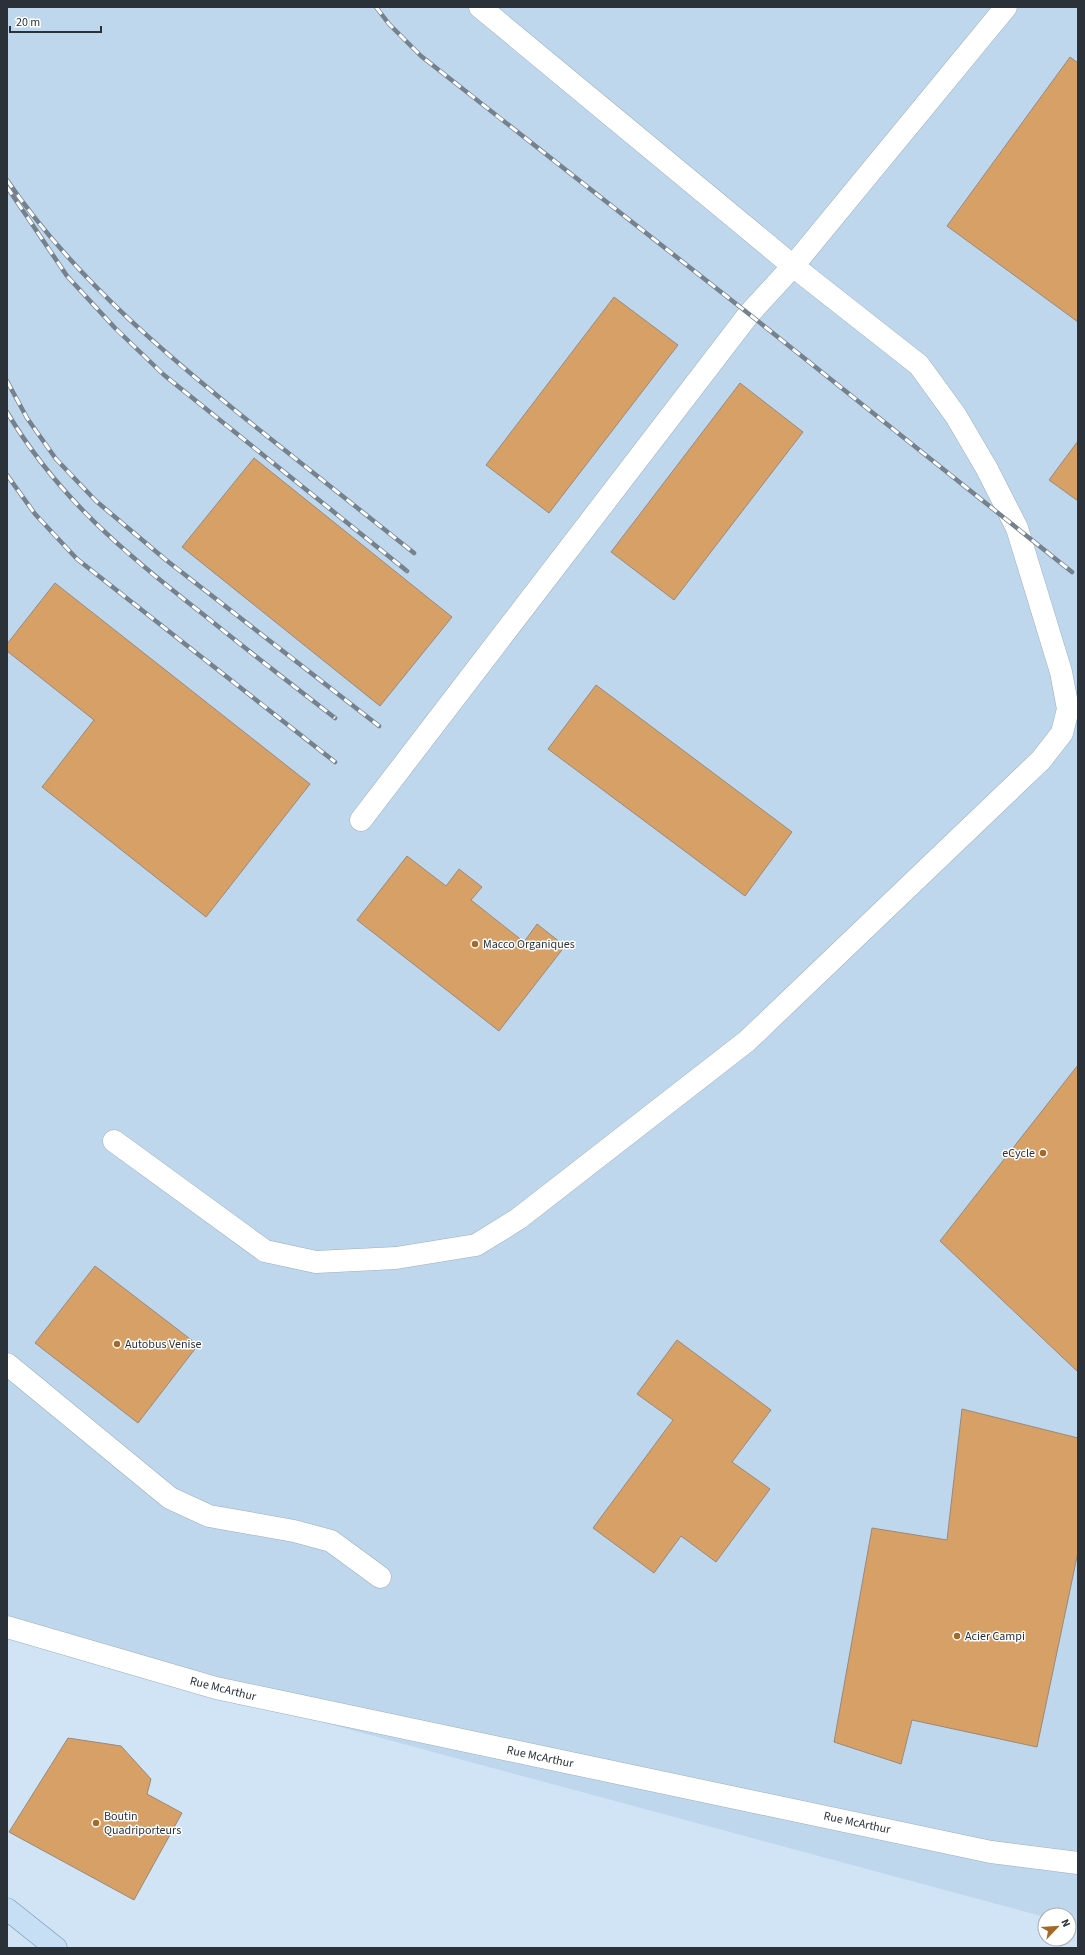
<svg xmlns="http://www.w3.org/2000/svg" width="1085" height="1955" font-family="'Source Sans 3',sans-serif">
<rect width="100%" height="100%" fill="#d1e4f5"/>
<polygon fill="#bfd7ed" points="7,7 1078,7 1078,1926 1069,1924 1069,1915 1045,1915 1045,1917 7,1637"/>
<g fill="#d7a067" stroke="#9a8979">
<polygon points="1070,57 1078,63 1078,322 947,226"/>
<polygon points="614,297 678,345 549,513 486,465"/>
<polygon points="740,383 803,432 674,600 611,552"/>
<polygon points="1078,441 1078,501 1049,480"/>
<polygon points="254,458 452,617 380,706 182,547"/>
<polygon points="55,583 310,784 206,917 42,787 94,720 7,651 7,644"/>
<polygon points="596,685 792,832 745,896 548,749"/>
<polygon points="407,856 446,886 459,869 482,887 471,900 524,942 537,924 565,946 499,1031 357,920"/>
<polygon points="1078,1065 1078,1372 940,1241"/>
<polygon points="95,1266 198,1345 138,1423 35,1343"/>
<polygon points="677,1340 771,1410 732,1462 770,1489 716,1562 681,1536 654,1573 593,1528 673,1420 637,1394"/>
<polygon points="962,1409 1078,1438 1078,1552 1037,1747 912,1720 901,1764 834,1742 872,1528 947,1540"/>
<polygon points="68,1738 121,1746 151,1779 147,1794 182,1813 134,1900 9,1832"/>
</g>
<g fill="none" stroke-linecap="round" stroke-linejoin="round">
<g stroke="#9badbd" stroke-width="23">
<g id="minor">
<polyline points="361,820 749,314 793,266 1006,7"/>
<polyline points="114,1141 265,1251 316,1262 396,1258 476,1245 518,1219 747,1041 1041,760 1062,733 1068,709 1061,672 1017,528 987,469 956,416 919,365 793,266 480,7"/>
<polyline points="7,1364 170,1498 209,1516 294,1531 331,1541 380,1577"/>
<polyline points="7,1627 216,1688 991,1852 1078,1863"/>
</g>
</g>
<g stroke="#7794ae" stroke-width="23">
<polyline id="major" points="7,1909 56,1948"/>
</g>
<use href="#minor" stroke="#fff" stroke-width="22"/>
<use href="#major" stroke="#c7dff4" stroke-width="22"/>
<g stroke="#75828d" stroke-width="4.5">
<g id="rail">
<polyline points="376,7 389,24 421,56 749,314 1072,572"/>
<path d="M7,180C76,281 172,360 267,436C316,475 365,514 414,553"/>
<polyline points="7,187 67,276 115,328 164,375 407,571"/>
<polyline points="7,381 27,418 56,459 96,501 166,560 379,726"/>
<path d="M7,412C57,497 127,555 204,615C247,650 291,684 335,718"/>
<polyline points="7,475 35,514 77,559 335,762"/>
</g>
</g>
<use href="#rail" stroke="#fff" stroke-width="3" stroke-dasharray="9" stroke-linecap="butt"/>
</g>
<g fill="#a36a28" stroke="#fff" stroke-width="1.5">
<circle cx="475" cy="944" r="4"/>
<circle cx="1043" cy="1153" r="4"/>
<circle cx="117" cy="1344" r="4"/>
<circle cx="957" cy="1636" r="4"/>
<circle cx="96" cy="1823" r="4"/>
</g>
<g text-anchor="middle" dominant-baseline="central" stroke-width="3" stroke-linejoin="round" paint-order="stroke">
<g font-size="12" fill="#2a3138" stroke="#fff" text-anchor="start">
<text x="483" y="944">Macco Organiques</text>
<text x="1035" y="1153" text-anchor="end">eCycle</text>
<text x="125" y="1344">Autobus Venise</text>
<text x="965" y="1636">Acier Campi</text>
<text x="104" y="1816">Boutin<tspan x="104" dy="14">Quadriporteurs</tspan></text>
</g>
<g font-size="12" fill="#2a3138" stroke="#fff">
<text transform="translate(223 1689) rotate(14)">Rue McArthur</text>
<text transform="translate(540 1757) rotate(12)">Rue McArthur</text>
<text transform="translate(857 1823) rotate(12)">Rue McArthur</text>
</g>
</g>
<rect width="1085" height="1955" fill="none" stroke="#2a3138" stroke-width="16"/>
<g transform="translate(1057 1927) rotate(65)"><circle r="19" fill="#ffffff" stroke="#aaadaf"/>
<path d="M0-3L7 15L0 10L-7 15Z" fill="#a36a28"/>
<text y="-6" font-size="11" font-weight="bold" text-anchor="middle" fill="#2a3138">N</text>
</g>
<path d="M10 26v6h91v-6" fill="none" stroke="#2a3138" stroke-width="2"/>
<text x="16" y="26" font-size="12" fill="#2a3138" stroke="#ffffff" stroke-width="3" paint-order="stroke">20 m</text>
</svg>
